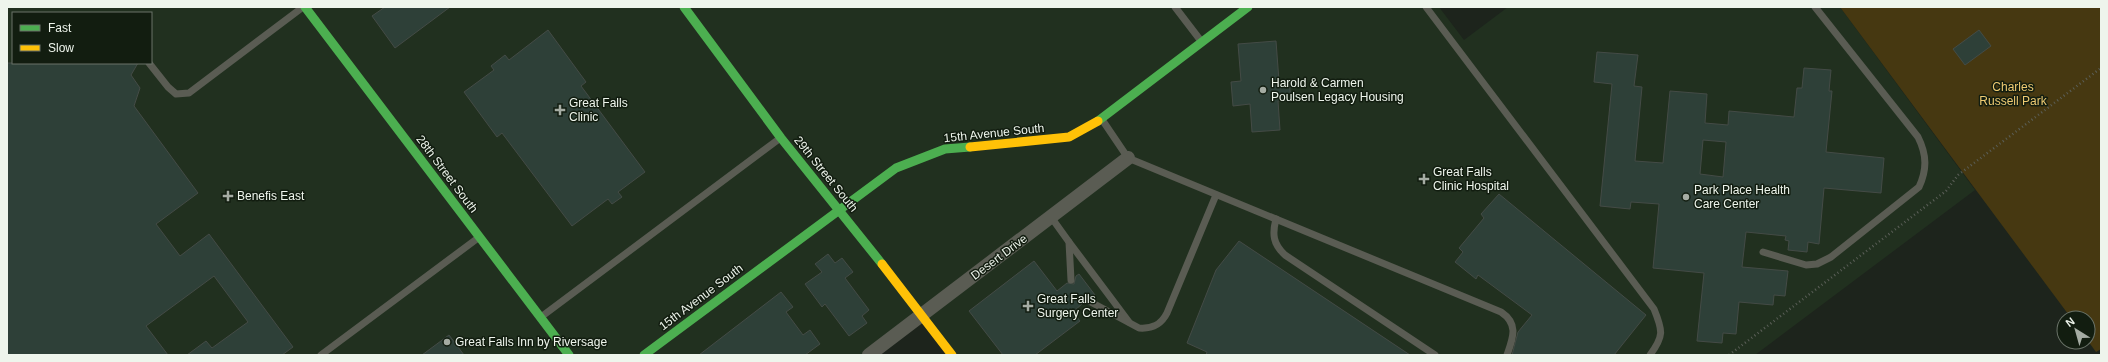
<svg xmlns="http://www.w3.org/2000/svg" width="2108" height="362" font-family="Helvetica,sans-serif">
<rect width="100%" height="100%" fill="#1d241c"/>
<path fill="#21301f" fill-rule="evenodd" d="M7,7H1439L1464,40L1508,7H1840L1975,190L1755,355H952L921,316L869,355H7ZM13,13H151V63H13Z"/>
<polygon fill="#463811" points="1840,7 2101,7 2101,349 2096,352 2088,341 2088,318 2071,318"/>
<g fill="#2e4038" stroke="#444b46" fill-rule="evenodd">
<polygon points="385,7 450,7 395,48 372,16"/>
<polygon points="548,30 586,82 581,86 645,172 618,192 622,197 612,204 608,199 572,226 502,133 497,137 464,92 494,70 491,66 505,55 509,60"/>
<polygon points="1979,30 1991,46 1965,65 1953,49"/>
<polygon points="1276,41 1279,81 1289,80 1291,100 1278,101 1280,130 1252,132 1250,104 1233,106 1231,82 1241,81 1238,44"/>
<path d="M1597,52L1638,55L1634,86L1642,87L1635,161L1663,163L1670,91L1707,94L1705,123L1728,125L1729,111L1794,117L1797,88H1802L1804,68L1831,70L1829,91H1832L1826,152L1884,158L1881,193L1824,188L1819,244L1808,242L1807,252L1788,250L1789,241L1785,240L1786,236L1746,232L1742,267L1788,271L1785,296L1774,295L1773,305L1739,302L1736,334L1723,333L1722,343L1697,341L1704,273L1653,268L1659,204L1631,202L1630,209L1600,206L1612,84L1594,82ZM1703,140L1726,142L1723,177L1700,174Z"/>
<polygon points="7,63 138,63 131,75 140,88 134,106 198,193 156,224 180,256 209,234 293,347 282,355 187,355 206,341 212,348 248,322 214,276 146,326 168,355 7,355"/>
<polygon points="1499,194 1646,315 1614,355 1512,355 1518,332 1532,315 1478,275 1476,279 1455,262 1463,252 1459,248 1484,218 1481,214"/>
<polygon points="1239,241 1410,355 1206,355 1207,352 1187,343 1216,270"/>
<polygon points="828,254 835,263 842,258 853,272 845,278 869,310 862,316 867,323 849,336 825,304 822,307 805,284 822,272 815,264"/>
<polygon points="1034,261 1057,291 1067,283 1074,284 1076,276 1079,274 1095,295 1092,297 1084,296 1082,300 1083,303 1073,312 1080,321 1035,355 1003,355 969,311"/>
<polygon points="781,292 793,307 786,312 803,335 810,330 820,344 805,355 699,355"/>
<polygon points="449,335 464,355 422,355"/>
</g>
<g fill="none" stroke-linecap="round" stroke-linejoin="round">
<polyline stroke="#5b5f58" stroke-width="2.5" stroke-dasharray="1 3" stroke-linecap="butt" points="1729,355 1946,191 1958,175 2101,68"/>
<g stroke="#5a5c53" stroke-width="7">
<polyline points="1175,7 1201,41"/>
<path d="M1426,7L1654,309C1663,331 1664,336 1650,355"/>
<polyline points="149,63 168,87 176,94 189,93 303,7"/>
<path d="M1103,121L1128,158L1501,312C1519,324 1513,338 1507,355"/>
<polyline points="1051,217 1069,242 1071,280"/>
<path d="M1276,219C1272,234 1273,244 1285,255L1435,355"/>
<polyline points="1069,242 1129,322"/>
<path d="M1763,252L1806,265L1817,264L1831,257L1919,187C1927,170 1927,155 1918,137L1815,7"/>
<path d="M1087,300L1139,328C1152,329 1161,325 1167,313L1216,195"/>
<polyline points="541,317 779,139"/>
<polyline points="321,355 478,238"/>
</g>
<polyline stroke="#5a5c53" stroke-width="14" points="869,355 1128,158"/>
<g stroke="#4caf50" stroke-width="9">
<polyline points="305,7 569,355"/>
<polyline points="684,7 781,138 882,264"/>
<polyline points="1098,121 1248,7"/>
<polyline points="644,355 896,168 945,149 970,147"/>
</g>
<g stroke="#ffc107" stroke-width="9">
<polyline points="970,147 1069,137 1098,121"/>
<polyline points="882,264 952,355"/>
</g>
</g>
<g fill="#a5aca3" stroke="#121d10" stroke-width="1.5">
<circle cx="1263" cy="90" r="4"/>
<path d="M558 104h4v4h4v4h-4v4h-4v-4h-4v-4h4z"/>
<path d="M1422 173h4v4h4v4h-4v4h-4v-4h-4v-4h4z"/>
<path d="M226 190h4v4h4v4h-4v4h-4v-4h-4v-4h4z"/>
<circle cx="1686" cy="197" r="4"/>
<path d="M1026 300h4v4h4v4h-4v4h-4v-4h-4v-4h4z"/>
<circle cx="447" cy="342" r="4"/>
</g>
<g text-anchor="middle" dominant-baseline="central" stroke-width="3" stroke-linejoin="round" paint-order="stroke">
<g font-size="12" fill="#eef5ec" stroke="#121d10" text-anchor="start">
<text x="1271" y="83">Harold &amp; Carmen<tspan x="1271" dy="14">Poulsen Legacy Housing</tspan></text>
<text x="569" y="103">Great Falls<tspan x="569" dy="14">Clinic</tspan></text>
<text x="1433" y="172">Great Falls<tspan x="1433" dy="14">Clinic Hospital</tspan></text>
<text x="1694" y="190">Park Place Health<tspan x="1694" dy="14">Care Center</tspan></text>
<text x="237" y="196">Benefis East</text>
<text x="1037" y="299">Great Falls<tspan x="1037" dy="14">Surgery Center</tspan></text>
<text x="455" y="342">Great Falls Inn by Riversage</text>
</g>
<g font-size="12" fill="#eeca72" stroke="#121d10">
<text x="2013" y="87">Charles<tspan x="2013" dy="14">Russell Park</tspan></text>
</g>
<g font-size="12" fill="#eef5ec" stroke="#121d10">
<text transform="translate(994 133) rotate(-6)">15th Avenue South</text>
<text transform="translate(447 174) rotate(53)">28th Street South</text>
<text transform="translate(826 174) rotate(51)">29th Street South</text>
<text transform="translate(999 257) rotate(-37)">Desert Drive</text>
<text transform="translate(701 297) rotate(-37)">15th Avenue South</text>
</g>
</g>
<rect width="2108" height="362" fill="none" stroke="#eef5ec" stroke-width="16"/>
<rect x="12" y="12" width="140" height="52" fill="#121d10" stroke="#6a7368"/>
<rect x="20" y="25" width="20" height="6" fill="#4caf50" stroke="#6a7368"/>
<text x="48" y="32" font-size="12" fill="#eef5ec">Fast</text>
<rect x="20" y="45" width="20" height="6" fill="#ffc107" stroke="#6a7368"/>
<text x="48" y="52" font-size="12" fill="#eef5ec">Slow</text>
<g transform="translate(2076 330) rotate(323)"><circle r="19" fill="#121d10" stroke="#6a7368"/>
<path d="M0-3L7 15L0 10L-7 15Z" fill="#a5aca3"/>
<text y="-6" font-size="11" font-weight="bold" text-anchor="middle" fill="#eef5ec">N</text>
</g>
</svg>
